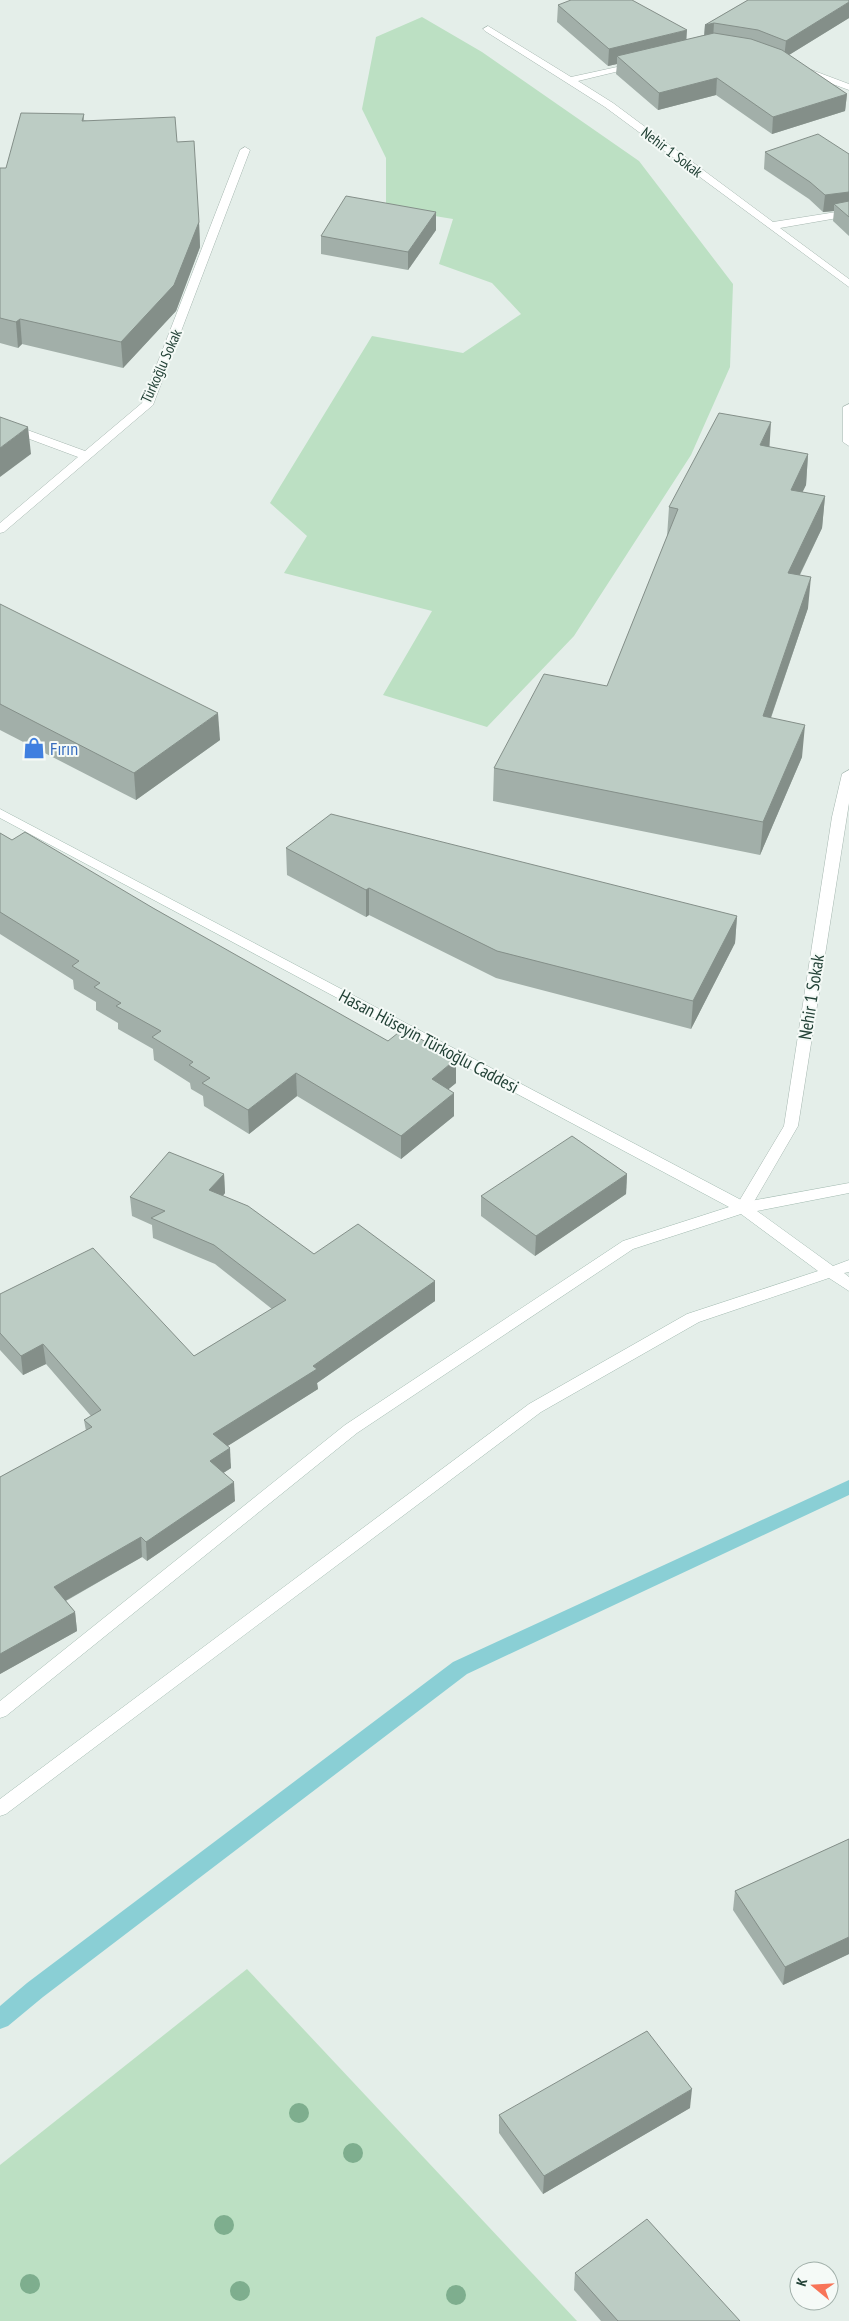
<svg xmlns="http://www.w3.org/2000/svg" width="849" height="2321" font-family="'PT Sans Narrow',sans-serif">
<rect width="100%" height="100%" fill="#e4eee9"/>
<g fill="#bce0c3">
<polygon points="422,17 482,52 639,161 733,284 730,367 691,455 574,636 487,727 383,695 432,611 284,573 307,536 270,503 372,336 463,353 521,314 492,283 439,264 453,219 386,208 386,158 362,109 376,37"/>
<polygon points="247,1969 577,2321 0,2321 0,2165"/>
</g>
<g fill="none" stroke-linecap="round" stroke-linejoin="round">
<polygon fill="#8acfd5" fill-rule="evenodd" points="849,1480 849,1495 467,1674 43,1997 8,2026 0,2029 0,2006 27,1983 453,1662"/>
<g stroke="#a6b7b0" stroke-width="1">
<g id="street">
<polygon points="488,26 571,77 640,62 640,66 578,81 613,103 773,222 849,210 849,216 780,228 849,279 849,287 605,107 485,31 483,29"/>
<polygon points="801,66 849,84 849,90 797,71 796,69"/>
<polygon points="245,147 250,150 153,405 4,532 0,533 0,523 78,457 0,428 0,420 85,451 142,403 240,150"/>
<polygon points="849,404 849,446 843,442 843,407"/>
<polygon points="849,770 849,803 798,1126 748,1212 738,1212 735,1208 784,1126 832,817 842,774"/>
</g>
</g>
<g stroke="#a2bab0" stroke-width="1">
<polygon id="secondary" points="0,809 745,1202 849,1183 849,1193 757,1211 833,1266 849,1260 849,1272 844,1273 849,1277 849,1291 829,1278 699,1322 541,1412 6,1814 0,1816 0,1799 529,1404 687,1314 818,1271 741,1214 633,1249 357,1433 6,1716 0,1718 0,1701 345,1425 623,1241 729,1207 0,818"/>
</g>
<use href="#street" fill="#fff" fill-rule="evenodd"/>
<use href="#secondary" fill="#fff" fill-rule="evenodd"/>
</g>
<g fill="#7eae8e">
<circle cx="299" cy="2113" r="10"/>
<circle cx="353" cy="2153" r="10"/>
<circle cx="224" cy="2225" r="10"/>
<circle cx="30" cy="2284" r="10"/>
<circle cx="240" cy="2291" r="10"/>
<circle cx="456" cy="2295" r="10"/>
</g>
<g fill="#a2afa9">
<polygon points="748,0 849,18 789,55 847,94 845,111 772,134 716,95 658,110 616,74 617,64 608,66 557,22 558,5 686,40 704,35 705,25"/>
<polygon points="84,114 84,120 177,142 199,222 200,247 176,311 123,368 22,344 18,348 0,343 0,168 6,168"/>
<polygon points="765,152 849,154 849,236 833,221 834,211 823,212 809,199 764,169"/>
<polygon points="436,212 436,230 408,270 321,254 321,236"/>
<polygon points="769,447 808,454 806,485 802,492 825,496 822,528 800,575 808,608 771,718 802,757 760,855 493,801 494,768 607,686 667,537 669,507"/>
<polygon points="0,604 220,740 136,800 0,730"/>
<polygon points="0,833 12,840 153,908 456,1083 448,1089 454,1116 401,1159 297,1096 249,1134 204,1106 203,1096 191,1089 190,1083 154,1060 153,1049 118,1029 118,1023 96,1010 96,1002 74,989 73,980 0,934"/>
<polygon points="286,848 737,916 735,943 691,1029 496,978 369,915 366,917 287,875"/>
<polygon points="224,1174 225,1193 223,1196 314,1254 435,1281 435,1301 317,1383 318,1389 227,1446 231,1468 223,1473 235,1501 147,1561 142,1557 66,1601 75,1612 77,1631 0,1674 0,1477 86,1431 84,1420 91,1416 46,1364 23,1375 0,1350 0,1294 194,1356 272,1309 215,1264 153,1238 152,1225 132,1216 130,1197"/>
<polygon points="627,1174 626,1194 535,1256 481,1216 481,1196"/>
<polygon points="849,1839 849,1954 783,1985 733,1910 735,1891"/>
<polygon points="690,2108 543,2194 499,2133 499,2115"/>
<polygon points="575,2273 740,2321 601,2321 574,2290"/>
</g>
<g fill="#848f89">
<polygon points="849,2 849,18 784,58 786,41"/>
<polygon points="714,23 713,40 704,42 705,25"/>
<polygon points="687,30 686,47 617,56 617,64 608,66 609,49"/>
<polygon points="717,78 716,95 658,110 659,93"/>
<polygon points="847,94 845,111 772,134 773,117"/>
<polygon points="849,192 849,209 834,204 834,211 823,212 825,195"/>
<polygon points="436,212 436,230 408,270 408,252"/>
<polygon points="199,222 200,247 176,311 123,368 121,342"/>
<polygon points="20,319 22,344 18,348 16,322"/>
<polygon points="771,422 769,454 760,445"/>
<polygon points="28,427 31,454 0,477 0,448"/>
<polygon points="808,454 806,485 788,522 791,490"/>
<polygon points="825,496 822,528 785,605 788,573"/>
<polygon points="811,577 808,608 760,749 763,716"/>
<polygon points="218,713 220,740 136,800 134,773"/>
<polygon points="805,725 802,757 760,855 763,822"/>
<polygon points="369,888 369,915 366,917 366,890"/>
<polygon points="737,916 735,943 691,1029 693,1001"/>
<polygon points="456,1059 456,1083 432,1103 432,1079"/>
<polygon points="296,1073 297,1096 249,1134 248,1110"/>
<polygon points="454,1093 454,1116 401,1159 401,1136"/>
<polygon points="224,1174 225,1193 210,1210 209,1190"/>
<polygon points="627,1174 626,1194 535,1256 536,1236"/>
<polygon points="435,1281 435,1301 317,1383 318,1389 215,1454 213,1434 313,1366"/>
<polygon points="43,1344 46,1364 23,1375 21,1356"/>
<polygon points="230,1448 231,1468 211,1481 210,1461"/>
<polygon points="234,1482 235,1501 147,1561 146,1542"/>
<polygon points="141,1537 142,1557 56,1606 54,1587"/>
<polygon points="75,1612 77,1631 0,1674 0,1654"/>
<polygon points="849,1937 849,1954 783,1985 785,1967"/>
<polygon points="692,2089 690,2108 543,2194 544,2176"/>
</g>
<g fill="#bcccc4" stroke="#848f89">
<polygon points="571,0 632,0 687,30 609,49 558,5"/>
<polygon points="748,0 849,0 849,2 786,41 758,30 714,23 705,25"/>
<polygon points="714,33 751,39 782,50 847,94 773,117 717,78 659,93 617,56"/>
<polygon points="21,113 84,114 82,121 175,117 177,142 194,141 199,222 174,285 121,342 20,319 16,322 0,318 0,168 6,168"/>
<polygon points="818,134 849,154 849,192 825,195 810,182 765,152"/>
<polygon points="346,196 436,212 408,252 321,236"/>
<polygon points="849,201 849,217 834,204"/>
<polygon points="719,413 771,422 760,445 808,454 791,490 825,496 788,573 811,577 763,716 805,725 763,822 494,768 544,674 607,686 678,509 669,507"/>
<polygon points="0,417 28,427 0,448"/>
<polygon points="0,604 218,713 134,773 0,704"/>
<polygon points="331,814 737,916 693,1001 497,951 369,888 366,890 286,848"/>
<polygon points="25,832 153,908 388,1041 403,1029 456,1059 432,1079 454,1093 401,1136 296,1073 248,1110 202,1083 210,1078 189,1065 193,1062 152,1037 161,1031 116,1006 121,1003 94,987 100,983 72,966 79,961 0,912 0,833 12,840"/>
<polygon points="572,1136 627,1174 536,1236 481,1196"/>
<polygon points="169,1152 224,1174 209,1190 248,1206 314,1254 358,1224 435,1281 313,1366 317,1369 213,1434 230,1448 210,1461 234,1482 146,1542 141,1537 54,1587 75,1612 0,1654 0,1477 92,1427 84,1420 101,1410 43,1344 21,1356 0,1333 0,1294 93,1248 194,1356 286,1300 214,1245 151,1218 165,1211 130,1197"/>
<polygon points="849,1839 849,1937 785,1967 735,1891"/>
<polygon points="647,2031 692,2089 544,2176 499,2115"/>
<polygon points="647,2219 740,2321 618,2321 575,2273"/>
</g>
<defs>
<g id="shop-bare" transform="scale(1.725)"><path d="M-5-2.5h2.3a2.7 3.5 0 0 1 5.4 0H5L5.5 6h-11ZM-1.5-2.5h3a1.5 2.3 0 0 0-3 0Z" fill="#3f7fe0" stroke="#f5faf7" stroke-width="2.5" paint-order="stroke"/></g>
</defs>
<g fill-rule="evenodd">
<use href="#shop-bare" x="34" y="748"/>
</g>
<g text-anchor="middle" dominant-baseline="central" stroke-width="4" stroke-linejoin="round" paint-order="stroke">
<g font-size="15" fill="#224136" stroke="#f5faf7">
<text transform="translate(672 152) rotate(37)">Nehir 1 Sokak</text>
<text transform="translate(161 366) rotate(-66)">Türkoğlu Sokak</text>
</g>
<g font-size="18" fill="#366cbe" stroke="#f5faf7" text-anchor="start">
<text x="50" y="748">Fırın</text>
</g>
<g font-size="18" fill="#224136" stroke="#f5faf7">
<text transform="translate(811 997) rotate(-81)">Nehir 1 Sokak</text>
<text transform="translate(429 1041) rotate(28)">Hasan Hüseyin Türkoğlu Caddesi</text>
</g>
</g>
<g transform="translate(814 2286) rotate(288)"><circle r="24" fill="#f5faf7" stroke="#a1b0aa"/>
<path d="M0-4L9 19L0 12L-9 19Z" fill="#f87458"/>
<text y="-8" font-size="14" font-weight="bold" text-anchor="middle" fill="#224136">K</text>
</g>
</svg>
